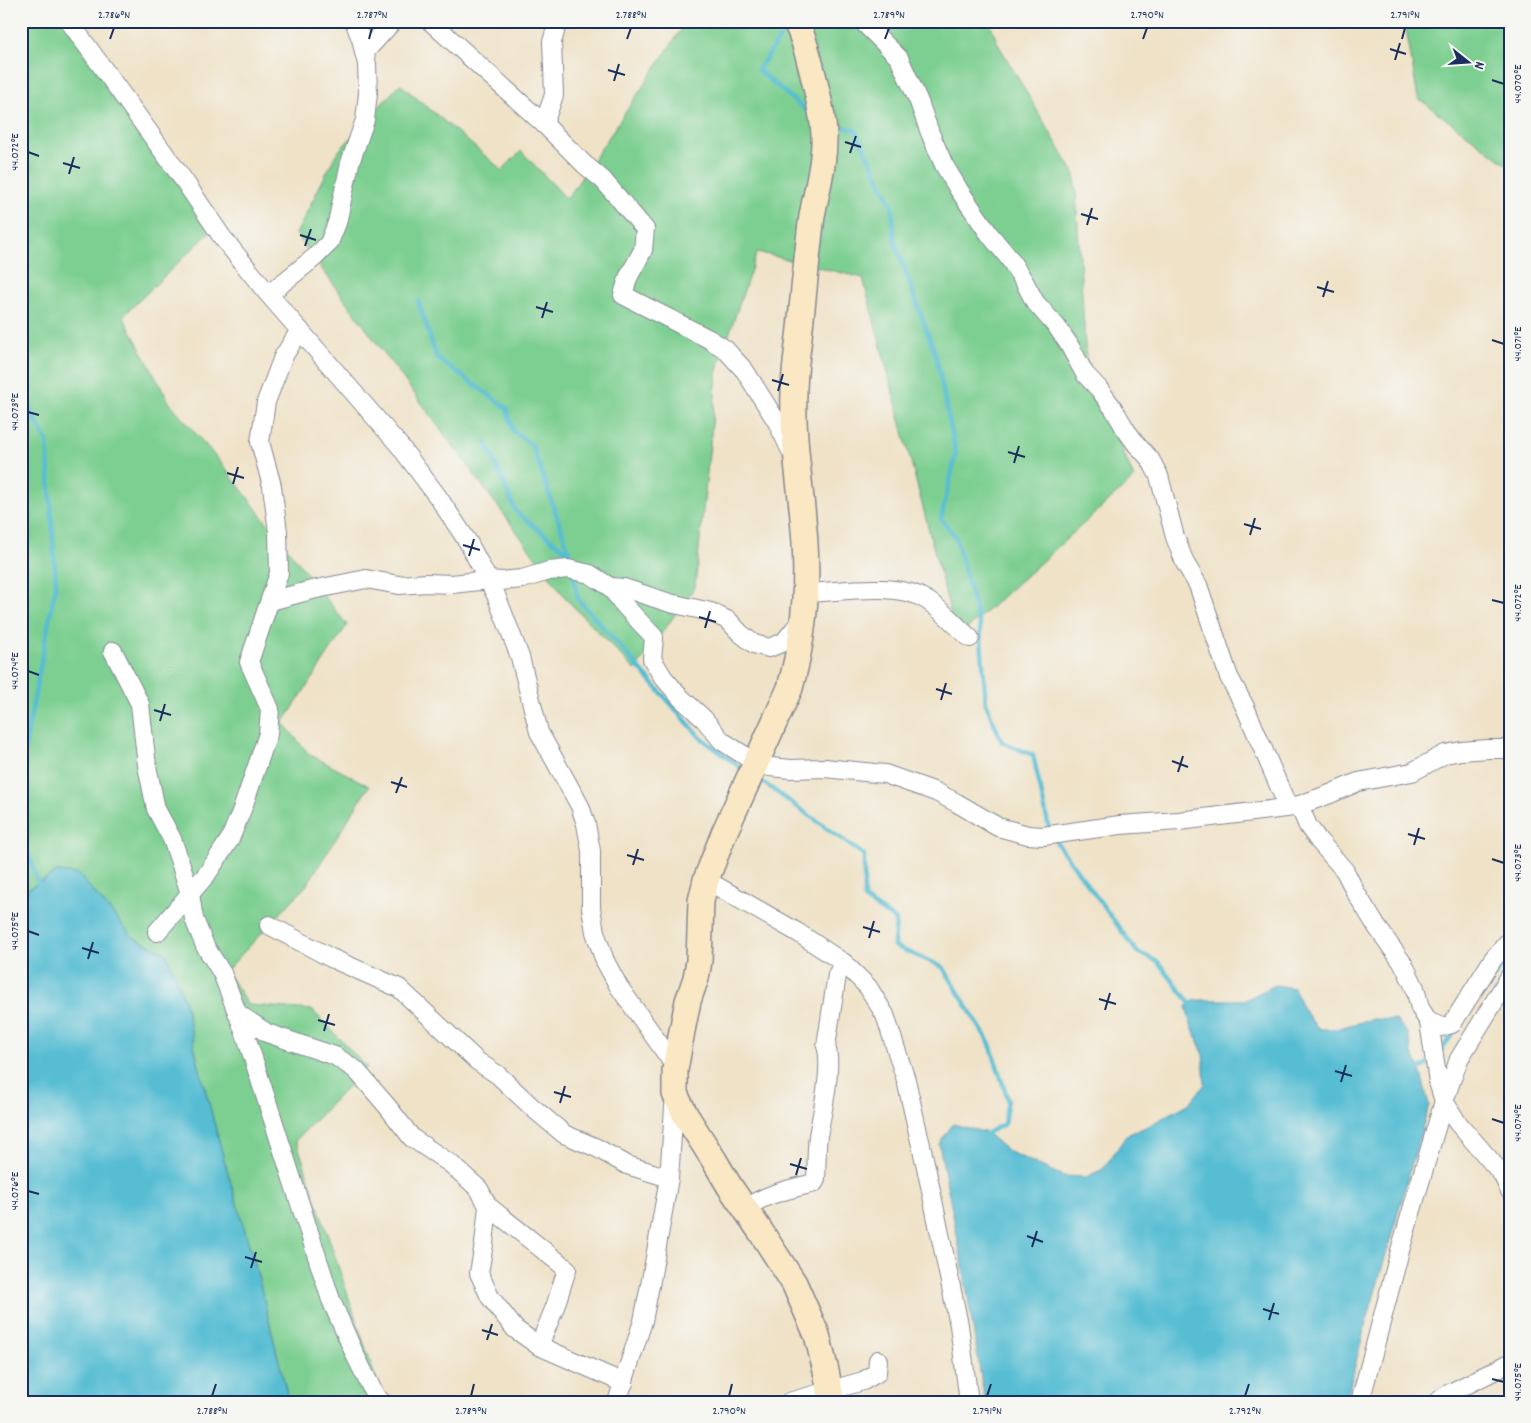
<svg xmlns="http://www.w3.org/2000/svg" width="1531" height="1423" font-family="Dekko,sans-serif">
<rect width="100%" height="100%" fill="#f6f6f2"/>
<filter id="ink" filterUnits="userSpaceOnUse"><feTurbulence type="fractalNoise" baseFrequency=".02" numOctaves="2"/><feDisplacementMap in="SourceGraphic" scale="10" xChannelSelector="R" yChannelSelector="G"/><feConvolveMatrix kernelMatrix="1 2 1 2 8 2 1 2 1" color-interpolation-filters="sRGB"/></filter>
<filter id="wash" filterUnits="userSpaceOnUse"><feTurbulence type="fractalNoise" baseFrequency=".0096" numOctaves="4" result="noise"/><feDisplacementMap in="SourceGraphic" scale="20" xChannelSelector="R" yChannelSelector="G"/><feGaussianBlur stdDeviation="1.12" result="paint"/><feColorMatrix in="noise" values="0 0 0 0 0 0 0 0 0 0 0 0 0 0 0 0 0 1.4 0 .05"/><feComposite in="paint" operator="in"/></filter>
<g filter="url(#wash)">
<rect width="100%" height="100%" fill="#efe2c7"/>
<g fill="#7dcf91" stroke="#4c7f78">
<polygon points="21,21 66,21 212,230 123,316 169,402 220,462 347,625 283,723 309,754 369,786 306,886 226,971 248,1005 312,1010 367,1067 296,1140 376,1379 387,1402 289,1402 257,1272 225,1163 197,1059 185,1002 166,953 133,937 78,874 57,872 28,889 22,920 21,935"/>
<polygon points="687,21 989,21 998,44 1075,175 1086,361 1134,478 957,638 863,278 757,252 718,367 695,587 635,670 568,601 296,234 336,154 400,84 502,170 521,151 567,199"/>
<polygon points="1402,21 1510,21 1510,167 1418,98 1406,29"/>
</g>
<g fill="#56bdd3" stroke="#387698">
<polygon points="57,872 78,874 133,937 166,953 185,1002 197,1059 225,1163 257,1272 289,1402 21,1402 22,920 28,889"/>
<polygon points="1275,985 1294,988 1302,1007 1318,1029 1335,1029 1373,1019 1396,1020 1408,1034 1412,1054 1420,1069 1429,1105 1363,1334 1346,1402 985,1402 962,1261 939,1144 953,1124 987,1133 1008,1151 1063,1176 1086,1177 1103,1169 1127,1135 1148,1126 1190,1103 1205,1084 1203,1053 1191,1025 1186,1006 1195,1000 1245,1000"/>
</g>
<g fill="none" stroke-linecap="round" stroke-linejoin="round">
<g stroke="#56bdd3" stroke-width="4.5">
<polyline points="788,26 758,70 813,116"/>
<polyline points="830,126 855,129 892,205 895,243 936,356 956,454 941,519 955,536 980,626 986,704 1002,742 1033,755 1050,832"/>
<polyline points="418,301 437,358 507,408 513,431 532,445 570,554 572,566"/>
<polyline points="21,394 47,441 56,584 21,767"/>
<polyline points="486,442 516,512 569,553"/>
<polyline points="573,574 578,599 701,738 744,770"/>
<polyline points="757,778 864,855 864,899 896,920 894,946 943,967 990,1044 1008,1100 1004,1124 987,1133"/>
<polyline points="21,826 22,835 38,882"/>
<polyline points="1054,839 1137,952 1158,962 1190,1003"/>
<polyline points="1479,998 1510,954"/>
<polyline points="1439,1053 1457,1028"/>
<polyline points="1420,1069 1431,1062"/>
</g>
</g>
</g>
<g filter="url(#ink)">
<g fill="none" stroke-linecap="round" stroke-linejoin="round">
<g stroke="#858892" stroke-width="20">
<g id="street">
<polyline points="69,21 185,182 222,237 264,289 399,445 438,497 468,542 496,595 520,657 539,732 580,806 586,824 591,851 591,908 595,932 605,961 619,987 670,1059 675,1070"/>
<polyline points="430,21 544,124 584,164 603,180 645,229 643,250 628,278 623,295 709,339 725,349 745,371 777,422 792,453"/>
<polyline points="862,21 899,58 919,102 930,133 944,165 959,190 990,235 1009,258 1024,281 1035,302 1057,327 1068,343 1085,374 1099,389 1113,408 1126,430 1137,445 1150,459 1159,476 1175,537 1185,563 1198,585 1229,677 1245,707 1288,807"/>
<polyline points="364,53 393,21"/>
<polyline points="544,124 554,95 552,42 558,21"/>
<polyline points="269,294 315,257 329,243 337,223 350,163 365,120 368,93 367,64 361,39 354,21"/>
<polyline points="610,587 624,588 670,603 711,612 729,621 740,633 754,644 769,648 784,642 796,627 803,622"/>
<path d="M805,593C839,592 893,582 923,598C941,608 955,625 970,638"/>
<polyline points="270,601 312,590 366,579 399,585 427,583 452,584 488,580 501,581 522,579 549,571 568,569 590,574 610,587 624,605 654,637 652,659 663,677 681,698 704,719 722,741 756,763 770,767 791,769 824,768 885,774 936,792 957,803 998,827 1028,835 1043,836 1120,825 1179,821 1294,807 1330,794 1358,782 1412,772 1445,754 1461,751 1488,749 1510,749"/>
<polyline points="113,651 140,704 147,766 156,809 172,839 181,865 190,894 194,919 205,946 222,973 245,1033 331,1300 356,1357 376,1397 382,1402"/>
<polyline points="1299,805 1308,826 1319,841 1345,871 1356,893 1377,927 1404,965 1415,988 1420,1008 1429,1022 1442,1027 1452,1024 1493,959 1510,940"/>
<polyline points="706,880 797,932 844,963 868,987 885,1015 906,1080 926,1167 959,1325 969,1402"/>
<polyline points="269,925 331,958 399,988 477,1061 498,1075 533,1108 564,1134 597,1148 627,1165 669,1178"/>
<polyline points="157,932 207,874 230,839 243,807 268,734 270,709 249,662 279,573 278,532 272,486 260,442 266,402 283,357 300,330"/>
<polyline points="237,1013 267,1033 335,1056 356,1070 387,1106 412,1138 451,1164 479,1189 488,1206 484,1244 479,1273 490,1297 515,1329 539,1346 624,1383"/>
<polyline points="1429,1022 1438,1082 1444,1101 1457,1122 1502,1174 1510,1191"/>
<polyline points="488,1206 567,1269 555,1307 539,1346"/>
<path d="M745,1209C764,1194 791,1189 814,1183L816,1179C817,1165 816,1150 818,1136C822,1113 833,1066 826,1046L837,975L844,963"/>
<polyline points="617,1402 643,1321 651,1280 669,1178 675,1094"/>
<polyline points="789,1402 863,1381 877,1373 878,1360"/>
<polyline points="1360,1402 1401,1247 1444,1101 1459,1059 1510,976"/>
<polyline points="1437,1402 1448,1394 1510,1363"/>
</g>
</g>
<g stroke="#858892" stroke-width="28">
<path id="secondary" d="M795,21C806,37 823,113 824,134C825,161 817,189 812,216C807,253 804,291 800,328C798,349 794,371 794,392C792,443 802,492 805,543C808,592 803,641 790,688L724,833L706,880L701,901L699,961L696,978L688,1001L682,1031L675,1070V1094L686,1116L714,1160L730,1187L761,1232L794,1283L817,1335L826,1371L832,1402"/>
</g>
<use href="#street" stroke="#fff" stroke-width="18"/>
<use href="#secondary" stroke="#fae7c3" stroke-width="25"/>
</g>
</g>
<path fill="none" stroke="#1b2f5e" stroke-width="2" d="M110,39L114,28M369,39L372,28M627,39L631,28M885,39L889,28M1143,39L1147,28M1402,39L1405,28M1390,49L1406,54M1395,60L1400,43M608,70L625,75M1492,80L1504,84M614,81L619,64M845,142L861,147M28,152L39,156M850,153L856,136M63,163L80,168M69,174L74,157M1081,214L1098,219M1087,225L1092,208M300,235L316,240M305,246L311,229M1317,287L1334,292M1323,297L1328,281M536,307L553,312M542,318L547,302M1492,340L1504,344M772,380L789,385M778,391L783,374M28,412L39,415M1008,452L1025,457M1014,463L1019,446M227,473L244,478M233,484L238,467M1244,524L1261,529M1250,535L1255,518M463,545L480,550M469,556L474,539M1492,600L1504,603M699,617L716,622M705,628L710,611M28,671L39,675M936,689L952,694M941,700L946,683M154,710L171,715M160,721L165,704M1172,761L1188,767M1178,772L1183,756M391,782L407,787M396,793L402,777M1408,834L1425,839M1414,845L1419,828M627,855L644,860M1492,859L1504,863M633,865L638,849M863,927L880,932M28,931L39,935M869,938L874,921M82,948L99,953M88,959L93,942M1099,999L1116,1004M1105,1010L1110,993M318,1020L335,1025M324,1031L329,1014M1335,1071L1352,1076M1341,1082L1346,1065M554,1092L571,1097M560,1103L565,1086M1492,1119L1504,1123M790,1164L807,1169M796,1175L801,1158M28,1191L39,1194M1027,1236L1043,1242M1032,1247L1037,1231M245,1257L262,1262M251,1268L256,1252M1263,1309L1279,1314M1269,1320L1274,1303M482,1330L498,1335M487,1340L492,1324M1492,1379L1504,1382M212,1396L216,1384M471,1396L474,1384M729,1396L732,1384M987,1396L991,1384M1245,1396L1249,1384"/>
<rect width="1531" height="1423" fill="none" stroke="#f6f6f2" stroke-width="55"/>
<g transform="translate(1468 62) rotate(107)" stroke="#f6f6f2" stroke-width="4" paint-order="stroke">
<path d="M0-4L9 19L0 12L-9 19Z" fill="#1b2f5e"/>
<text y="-8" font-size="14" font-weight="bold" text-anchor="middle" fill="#1b2f5e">N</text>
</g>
<rect x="28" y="28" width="1476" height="1368" fill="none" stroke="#1b2f5e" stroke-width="2"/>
<g font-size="12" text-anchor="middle" fill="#1b2f5e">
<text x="114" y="18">2.786°N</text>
<text x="372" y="18">2.787°N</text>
<text x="631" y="18">2.788°N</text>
<text x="889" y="18">2.789°N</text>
<text x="1147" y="18">2.790°N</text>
<text x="1405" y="18">2.791°N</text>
<text transform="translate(1517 84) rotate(-90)" y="4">44.070°E</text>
<text transform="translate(14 152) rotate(-90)" y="4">44.072°E</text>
<text transform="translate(1517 344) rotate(-90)" y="4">44.071°E</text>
<text transform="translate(14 412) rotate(-90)" y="4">44.073°E</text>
<text transform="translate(1517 603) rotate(-90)" y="4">44.072°E</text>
<text transform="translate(14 671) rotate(-90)" y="4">44.074°E</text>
<text transform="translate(1517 863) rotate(-90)" y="4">44.073°E</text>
<text transform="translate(14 931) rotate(-90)" y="4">44.075°E</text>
<text transform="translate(1517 1123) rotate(-90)" y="4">44.074°E</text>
<text transform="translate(14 1191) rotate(-90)" y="4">44.076°E</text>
<text transform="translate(1517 1382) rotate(-90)" y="4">44.075°E</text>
<text x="212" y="1414">2.788°N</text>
<text x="471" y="1414">2.789°N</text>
<text x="729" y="1414">2.790°N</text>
<text x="987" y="1414">2.791°N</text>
<text x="1245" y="1414">2.792°N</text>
</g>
</svg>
